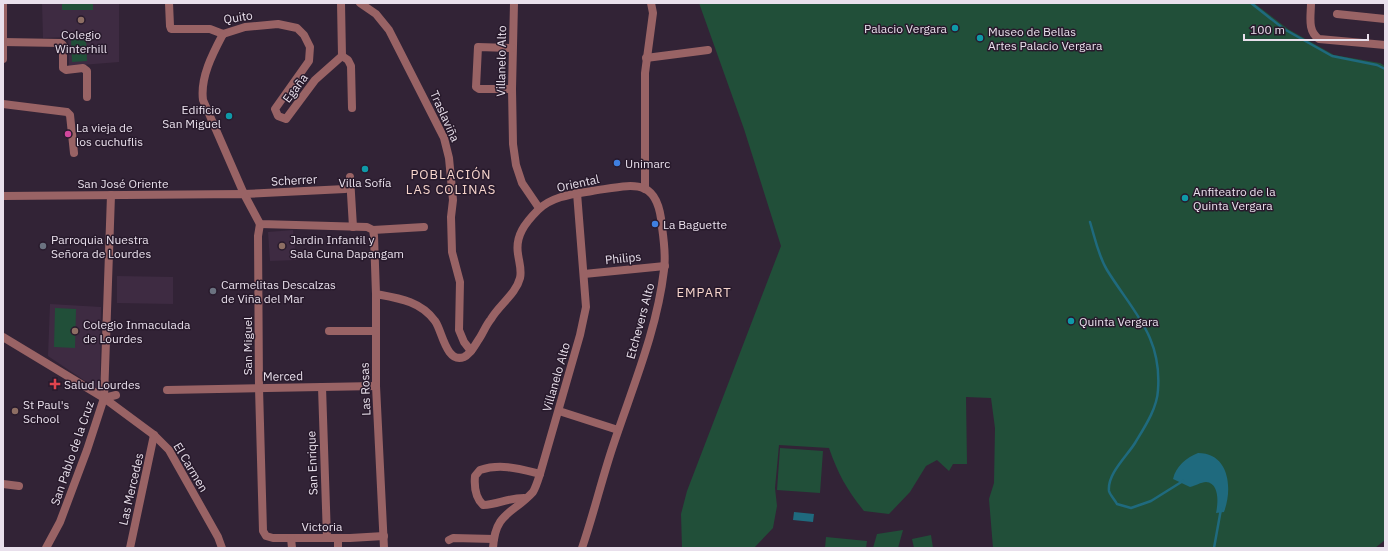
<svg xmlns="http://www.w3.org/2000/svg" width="1388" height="551" font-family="'IBM Plex Sans',sans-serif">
<rect width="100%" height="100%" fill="#322336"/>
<g fill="#3e2b42">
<polygon points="42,3 119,3 119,62 69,66 68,37 43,38"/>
<polygon points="293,230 296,260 270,261 268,232"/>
<polygon points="117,276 173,277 173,304 117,303"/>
<polygon points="50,304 101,307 100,391 48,356"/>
</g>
<g fill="#214f39">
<rect x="62" y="3" width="31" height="7"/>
<path d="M699,3H1254L1288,29L1334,55L1380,63L1385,66V540L1375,548H993L989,499L994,483L995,428L991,398L966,397L967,464H953L949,471L937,460L926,466L910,492L889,514L864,511C847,490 838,474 829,448L779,445L775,488L777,506L773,528L754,548H682L681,514L687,491L781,246L744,129Z"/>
<polygon points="71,38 86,38 87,61 72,62"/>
<polygon points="55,308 76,309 75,348 54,347"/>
<polygon points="780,448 823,451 820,493 777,490"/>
<polygon points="903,530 898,548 873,548 877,534"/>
<polygon points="931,535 933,548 914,548 912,539"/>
<polygon points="826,537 867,541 866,548 825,548"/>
</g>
<g fill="#1f6a7e">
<path d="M1198,453C1229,453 1233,488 1224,512L1216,513C1218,504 1220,483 1206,482C1201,482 1195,486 1190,487L1173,479C1176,466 1186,458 1198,453Z"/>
<polygon points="794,512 814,514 813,522 793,520"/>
</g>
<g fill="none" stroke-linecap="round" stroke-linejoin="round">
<g stroke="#1f6a7e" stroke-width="2.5">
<polyline points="1251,3 1284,29 1332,56 1377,65 1385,69"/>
<path d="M1090,222C1095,238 1098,255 1107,270C1133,312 1162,336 1158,390C1157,409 1144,428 1135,443C1127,456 1107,474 1109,491C1110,495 1115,500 1117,504L1131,508L1151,501L1183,481"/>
<polyline points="1214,548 1221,509"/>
</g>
<g stroke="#996365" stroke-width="8">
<polyline points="169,3 170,26 171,29 210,29 223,34"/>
<polyline points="514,3 512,89 513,144 516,165 522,183 539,208"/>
<path d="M1311,3C1311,16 1307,31 1319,39L1385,45"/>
<polyline points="1337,14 1385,19"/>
<polyline points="223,34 245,27 278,24 297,28 304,35 310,47 309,61 275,109 278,116 286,119 315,80 342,56 341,3"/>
<path d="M223,34C213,53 200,77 203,100L244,194L345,189"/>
<polyline points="3,42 61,43 63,45 63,68 66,70 83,68 87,71 87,97"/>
<polyline points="342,56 348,60 351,66 352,108"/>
<polyline points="646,58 708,50"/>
<polyline points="3,59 3,3"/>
<polyline points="512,89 479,89 476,87 478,47 512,48"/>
<polyline points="3,104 67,112 70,115 74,153"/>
<polyline points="350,177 353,227"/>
<polyline points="645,189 645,73 653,13 651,3"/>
<polyline points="260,224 258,236 259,388 263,531 266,536 273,538 350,538 384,536"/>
<polyline points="373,230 424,227"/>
<polyline points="584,274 665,266"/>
<polyline points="376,294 376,386 384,548"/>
<polyline points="329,331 376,331"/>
<polyline points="3,337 104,398 154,435 169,450 218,537 222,548"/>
<polyline points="322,387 327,538"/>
<polyline points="167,390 376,386"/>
<polyline points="104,398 116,395"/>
<polyline points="559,411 618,430"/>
<polyline points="3,484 19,486"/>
<path d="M524,498C507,498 499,504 483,505C475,497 474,487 475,476L480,470C501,463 520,469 540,474"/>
<polyline points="291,538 292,548"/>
<polyline points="338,538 338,548"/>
<polyline points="449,540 453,538 494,539"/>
<polyline points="46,548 60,522 87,450 104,398 111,195"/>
<polyline points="130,548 154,435"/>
<path d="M493,548C495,512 513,514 533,492C536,487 538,480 540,474L580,335L586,307L577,193"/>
</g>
<g stroke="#996365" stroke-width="8">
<polyline points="360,3 376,14 389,30 444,138 449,158 453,200 451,217 452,252 460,282 459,330 464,342 471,351"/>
<path d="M3,196L244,194L260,224L367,227L373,230L374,236L376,294C398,298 421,301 435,321C442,330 446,364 464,357C471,354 475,345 479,339C483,333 486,325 491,319C499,305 516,294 520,278C522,270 519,262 518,254C515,236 525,223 538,210C552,196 574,194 592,191C633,185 658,175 662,227C664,241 666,256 664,270C657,330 633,386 614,443C602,478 594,513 582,548"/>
</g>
</g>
<g fill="#8d6e63" stroke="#281a2c" stroke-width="1.5">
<circle cx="81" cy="20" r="4"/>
<circle cx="282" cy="246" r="4"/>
<circle cx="75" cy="331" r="4"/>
<circle cx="15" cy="411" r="4"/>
</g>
<g fill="#0f9aa8" stroke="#281a2c" stroke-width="1.5">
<circle cx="955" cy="28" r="4"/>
<circle cx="980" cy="38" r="4"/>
<circle cx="229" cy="116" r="4"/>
<circle cx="365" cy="169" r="4"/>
<circle cx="1185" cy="198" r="4"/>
<circle cx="1071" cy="321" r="4"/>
</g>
<circle fill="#d1479c" stroke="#281a2c" stroke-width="1.5" cx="68" cy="134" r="4"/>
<g fill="#3f7fe0" stroke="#281a2c" stroke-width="1.5">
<circle cx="617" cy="163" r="4"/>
<circle cx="655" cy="224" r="4"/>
</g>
<g fill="#6b7280" stroke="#281a2c" stroke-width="1.5">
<circle cx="43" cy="246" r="4"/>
<circle cx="213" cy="291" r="4"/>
</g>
<path fill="#e0444e" stroke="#281a2c" stroke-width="1.5" d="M53 378h4v4h4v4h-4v4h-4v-4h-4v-4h4z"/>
<g text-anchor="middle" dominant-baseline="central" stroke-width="3" stroke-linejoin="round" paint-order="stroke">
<g font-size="12" fill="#e9e0ec" stroke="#281a2c">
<text transform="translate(238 17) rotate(-9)">Quito</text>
<text transform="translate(501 61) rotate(-89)">Villanelo Alto</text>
<text transform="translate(295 88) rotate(-53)">Egaña</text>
<text transform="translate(445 116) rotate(66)">Traslaviña</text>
<text transform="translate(294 180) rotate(-3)">Scherrer</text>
<text x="123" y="183">San José Oriente</text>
<text transform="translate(578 183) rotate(-12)">Oriental</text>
<text transform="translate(623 258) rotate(-6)">Philips</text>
<text transform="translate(640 321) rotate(-75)">Etchevers Alto</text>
<text transform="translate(247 346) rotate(-90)">San Miguel</text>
<text transform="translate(283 376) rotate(-1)">Merced</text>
<text transform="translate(556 377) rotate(-74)">Villanelo Alto</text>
<text transform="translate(365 389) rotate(-92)">Las Rosas</text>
<text transform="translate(72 453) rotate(-71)">San Pablo de la Cruz</text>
<text transform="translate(312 463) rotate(-92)">San Enrique</text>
<text transform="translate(191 467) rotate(59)">El Carmen</text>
<text transform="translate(131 489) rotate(-77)">Las Mercedes</text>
<text x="322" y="526">Victoria</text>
</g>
<g font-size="12" fill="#e9e0ec" stroke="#281a2c" text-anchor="start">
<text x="947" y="28" text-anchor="end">Palacio Vergara</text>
<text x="988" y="31">Museo de Bellas<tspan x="988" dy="14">Artes Palacio Vergara</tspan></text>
<text x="81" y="34" text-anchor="middle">Colegio<tspan x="81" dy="14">Winterhill</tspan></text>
<text x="221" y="109" text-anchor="end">Edificio<tspan x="221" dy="14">San Miguel</tspan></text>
<text x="76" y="127">La vieja de<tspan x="76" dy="14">los cuchuflis</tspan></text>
<text x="625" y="163">Unimarc</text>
<text x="365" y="182" text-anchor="middle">Villa Sofía</text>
<text x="1193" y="191">Anfiteatro de la<tspan x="1193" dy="14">Quinta Vergara</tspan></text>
<text x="663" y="224">La Baguette</text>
<text x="51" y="239">Parroquia Nuestra<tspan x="51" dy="14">Señora de Lourdes</tspan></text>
<text x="290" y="239">Jardin Infantil y<tspan x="290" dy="14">Sala Cuna Dapangam</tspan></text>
<text x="221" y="284">Carmelitas Descalzas<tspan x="221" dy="14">de Viña del Mar</tspan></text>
<text x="1079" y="321">Quinta Vergara</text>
<text x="83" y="324">Colegio Inmaculada<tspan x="83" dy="14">de Lourdes</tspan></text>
<text x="64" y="384">Salud Lourdes</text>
<text x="23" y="404">St Paul's<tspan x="23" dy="14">School</tspan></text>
</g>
<g font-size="13" letter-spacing="1" fill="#f8d6cd" stroke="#281a2c">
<text x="451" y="174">POBLACIÓN<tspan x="451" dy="15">LAS COLINAS</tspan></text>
<text x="704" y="292">EMPART</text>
</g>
</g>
<rect width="1388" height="551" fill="none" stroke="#e9e0ec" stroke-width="8"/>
<path d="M1244 34v6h124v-6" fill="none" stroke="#e9e0ec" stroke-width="2"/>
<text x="1250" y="34" font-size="12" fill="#e9e0ec" stroke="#281a2c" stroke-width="3" paint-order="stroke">100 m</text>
</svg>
